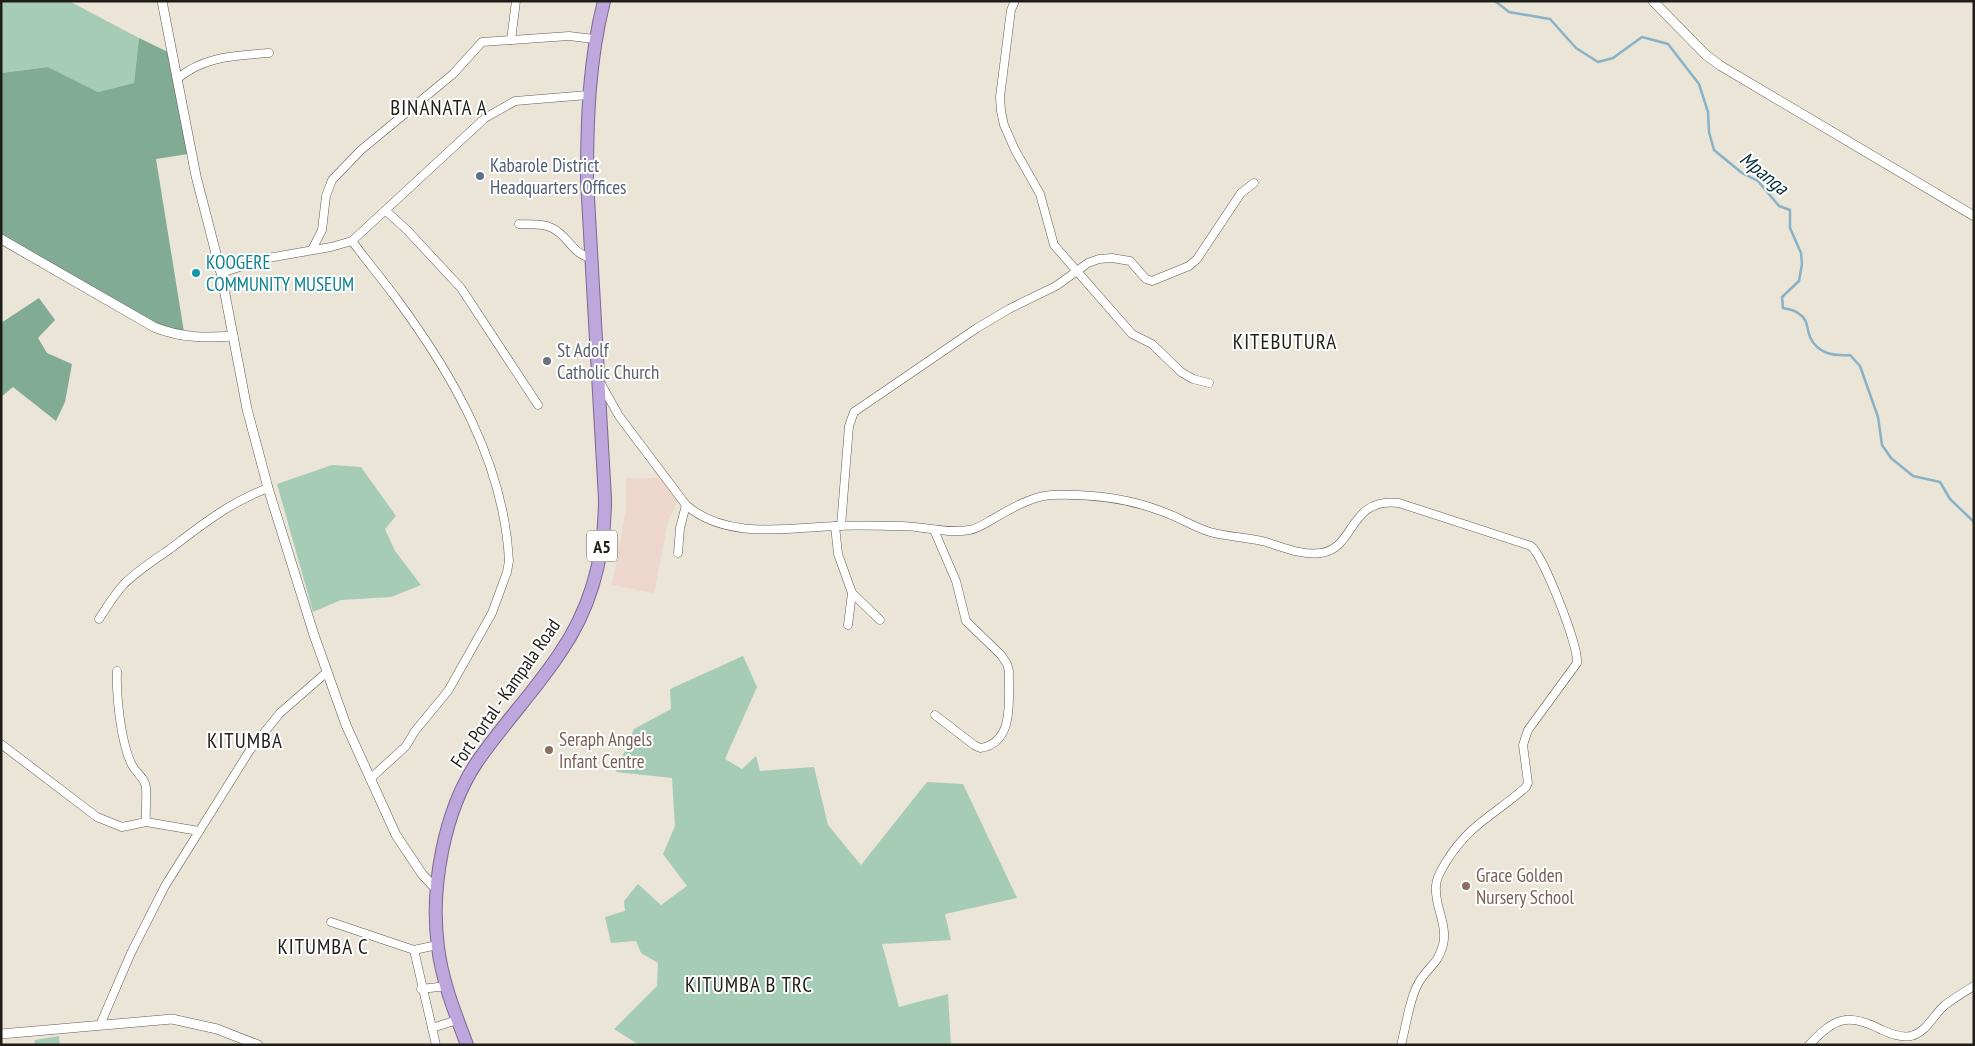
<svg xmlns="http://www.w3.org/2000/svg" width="1975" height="1046" font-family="'PT Sans Narrow',sans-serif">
<rect width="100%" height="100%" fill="#eae5d7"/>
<polygon fill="#edd6cb" points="626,478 664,478 679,498 668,521 654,593 612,585 626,510"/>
<g fill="#a6ccb7">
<polygon points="1,1 69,1 139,38 134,83 98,92 48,67 1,73"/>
<polygon points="332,465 361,467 396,516 385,529 395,551 421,585 391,597 341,600 313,612 277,484"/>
<polygon points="743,656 757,687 725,759 742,769 756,756 760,771 814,767 828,825 861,865 927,782 963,784 1017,898 945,914 951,940 882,944 899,1007 948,994 951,1045 639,1045 614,1029 657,986 658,963 641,953 636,941 611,943 605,917 625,911 624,901 638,884 661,905 687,886 663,854 675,826 672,778 616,772 634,729 671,709 670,689"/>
<polygon points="59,1036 60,1045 34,1045 35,1040"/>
</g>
<g fill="#81ab95">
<polygon points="139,38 168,52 188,154 156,159 184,332 171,333 1,235 1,73 48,67 98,92 134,83"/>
<polygon points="39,298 55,320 38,338 47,353 72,364 65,402 56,421 13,387 1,397 1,323"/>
</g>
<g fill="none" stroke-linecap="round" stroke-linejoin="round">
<path stroke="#87b2c8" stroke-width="2.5" d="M1495,1L1509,12L1550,19L1576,48L1598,62L1613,58L1642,37L1668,44L1699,84L1708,112L1709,132L1714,150L1742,173L1758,181L1779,206L1790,210V228L1801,253L1802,264L1799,281L1782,297L1783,308C1788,309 1794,310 1798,313C1809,320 1806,327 1810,337C1818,354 1833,356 1850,355L1860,366L1878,417L1882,445L1891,458L1913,476L1940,482L1950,499L1974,522"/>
<g stroke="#625d52" stroke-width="9">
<g id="minor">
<polyline points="1015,1 1011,10 1000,97 1001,111 1004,125 1015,150 1040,194 1054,245 1132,334 1152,344 1181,372 1193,379 1209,383"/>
<polyline points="511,40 516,1"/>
<path d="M177,79C204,56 234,56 269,53"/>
<polyline points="386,211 406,229 461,288 538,405"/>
<path d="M519,224C529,225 542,223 552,228C569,236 573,256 593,258"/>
<path d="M352,241C366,260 382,279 396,298C453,375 504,463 509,561L507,572L492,613L448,691L415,731L406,746L370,779"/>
<polyline points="312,250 322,230 326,196 332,180 361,150 453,74 482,42 569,36 594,39"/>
<polyline points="221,273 268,258 331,247 352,241 485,118 515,101 588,95"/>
<path d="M601,384L619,416L686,505C726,540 788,528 836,526C858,525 880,526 901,526C923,526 946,534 969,530C977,529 986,523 993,519C1010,509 1032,496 1052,495C1089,494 1127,498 1161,511C1177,516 1193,527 1210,532C1227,537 1245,537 1262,541C1281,546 1301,556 1321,553C1356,548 1348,497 1399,503L1531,546C1544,557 1579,647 1577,663L1528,730L1523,745L1528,783L1526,787C1496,814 1469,824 1446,862C1442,869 1436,877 1436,886C1434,906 1448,924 1443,945C1437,965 1431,964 1421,979C1410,994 1406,1027 1401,1045"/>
<polyline points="835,526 838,554 852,593 880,620"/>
<polyline points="841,526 849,426 854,412 977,328 1009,309 1056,286 1088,263 1099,259 1112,258 1130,261 1146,279 1152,281 1189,266 1197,259 1241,193 1254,183"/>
<path d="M934,530L956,581L966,621L1001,655L1007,664L1009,671C1008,697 1016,743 980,748L974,745L935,715"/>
<polyline points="678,553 680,528 686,505"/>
<path d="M99,619C107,607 114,595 124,584C137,571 154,560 170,549C203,524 229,503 268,488"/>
<polyline points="848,625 852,593"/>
<path d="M117,671C116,695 121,744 132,765C136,773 146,779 146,788C147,799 145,811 146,822"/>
<polyline points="1,744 97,817 122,827 146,822 199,831"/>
<polyline points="331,922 414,950 437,945"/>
<polyline points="414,950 436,1045"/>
<polyline points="421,989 447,986"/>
<polyline points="100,1025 131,953 165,886 250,750 280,713 327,672"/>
<polyline points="432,1028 457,1020"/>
<path d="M1809,1045C1834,1018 1848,1012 1882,1030C1891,1034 1901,1038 1911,1036C1927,1032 1933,1015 1945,1005C1954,998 1964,992 1974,986"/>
</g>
</g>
<g stroke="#625d52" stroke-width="10">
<g id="tertiary">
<polyline points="162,1 196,176 221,273 247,409 268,488 314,635 346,725 396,835 422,874 437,890"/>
<polyline points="1653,1 1706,55 1721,66 1974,216"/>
<path d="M1,239L154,327C181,338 205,338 233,336"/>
<polyline points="1,1034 172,1019 217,1029 258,1045"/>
</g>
</g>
<g stroke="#7b6892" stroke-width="14">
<path id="trunk" d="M467,1045C455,1013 442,981 438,947C430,888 444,811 477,762C503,724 535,691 560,653C591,608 605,554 605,499L587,180C587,119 589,60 604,1"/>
</g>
<use href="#minor" stroke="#fff" stroke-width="8"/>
<use href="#tertiary" stroke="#fff" stroke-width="9"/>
<use href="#trunk" stroke="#bea7dc" stroke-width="12"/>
</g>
<circle fill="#5c6f8a" stroke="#fff" stroke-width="2" cx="480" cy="176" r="5"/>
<circle fill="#0f9aa8" stroke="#fff" stroke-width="2" cx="196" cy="273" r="5"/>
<circle fill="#6b7280" stroke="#fff" stroke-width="2" cx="547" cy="361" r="5"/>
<g fill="#8d6e63" stroke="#fff" stroke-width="2">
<circle cx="549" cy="750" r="5"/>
<circle cx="1466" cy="886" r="5"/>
</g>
<g text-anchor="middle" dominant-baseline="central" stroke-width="4" stroke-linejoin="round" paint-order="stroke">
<rect fill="#fff" stroke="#62615d" stroke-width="1" x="587" y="530.5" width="30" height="31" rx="4"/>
<g font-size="18" font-weight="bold" fill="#1f1d18">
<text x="602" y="546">A5</text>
</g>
<g font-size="19" fill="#4e5e75" stroke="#fff" text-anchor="start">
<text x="490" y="165">Kabarole District<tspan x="490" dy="22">Headquarters Offices</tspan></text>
</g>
<g font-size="19" fill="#0d838f" stroke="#fff" text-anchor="start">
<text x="206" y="262">KOOGERE<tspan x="206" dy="22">COMMUNITY MUSEUM</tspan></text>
</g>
<g font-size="19" fill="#5b616d" stroke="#fff" text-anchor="start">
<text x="557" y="350">St Adolf<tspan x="557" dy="22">Catholic Church</tspan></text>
</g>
<g font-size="19" fill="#1f1d18" stroke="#fff">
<text transform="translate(505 693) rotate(-55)">Fort Portal - Kampala Road</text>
</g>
<g font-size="19" fill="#785e54" stroke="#fff" text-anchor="start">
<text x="559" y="739">Seraph Angels<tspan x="559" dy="22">Infant Centre</tspan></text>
<text x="1476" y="875">Grace Golden<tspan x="1476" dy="22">Nursery School</tspan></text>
</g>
<g font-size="20" font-style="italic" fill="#083040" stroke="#fff">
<text transform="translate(1764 173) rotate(39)">Mpanga</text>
</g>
<g font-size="21" letter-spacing="1" fill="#1f1d18" stroke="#fff">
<text x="439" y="107">BINANATA A</text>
<text x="1285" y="341">KITEBUTURA</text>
<text x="245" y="740">KITUMBA</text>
<text x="323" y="946">KITUMBA C</text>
<text x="749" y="984">KITUMBA B TRC</text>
</g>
</g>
<rect width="1975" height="1046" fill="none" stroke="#1f1d18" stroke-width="5"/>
</svg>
